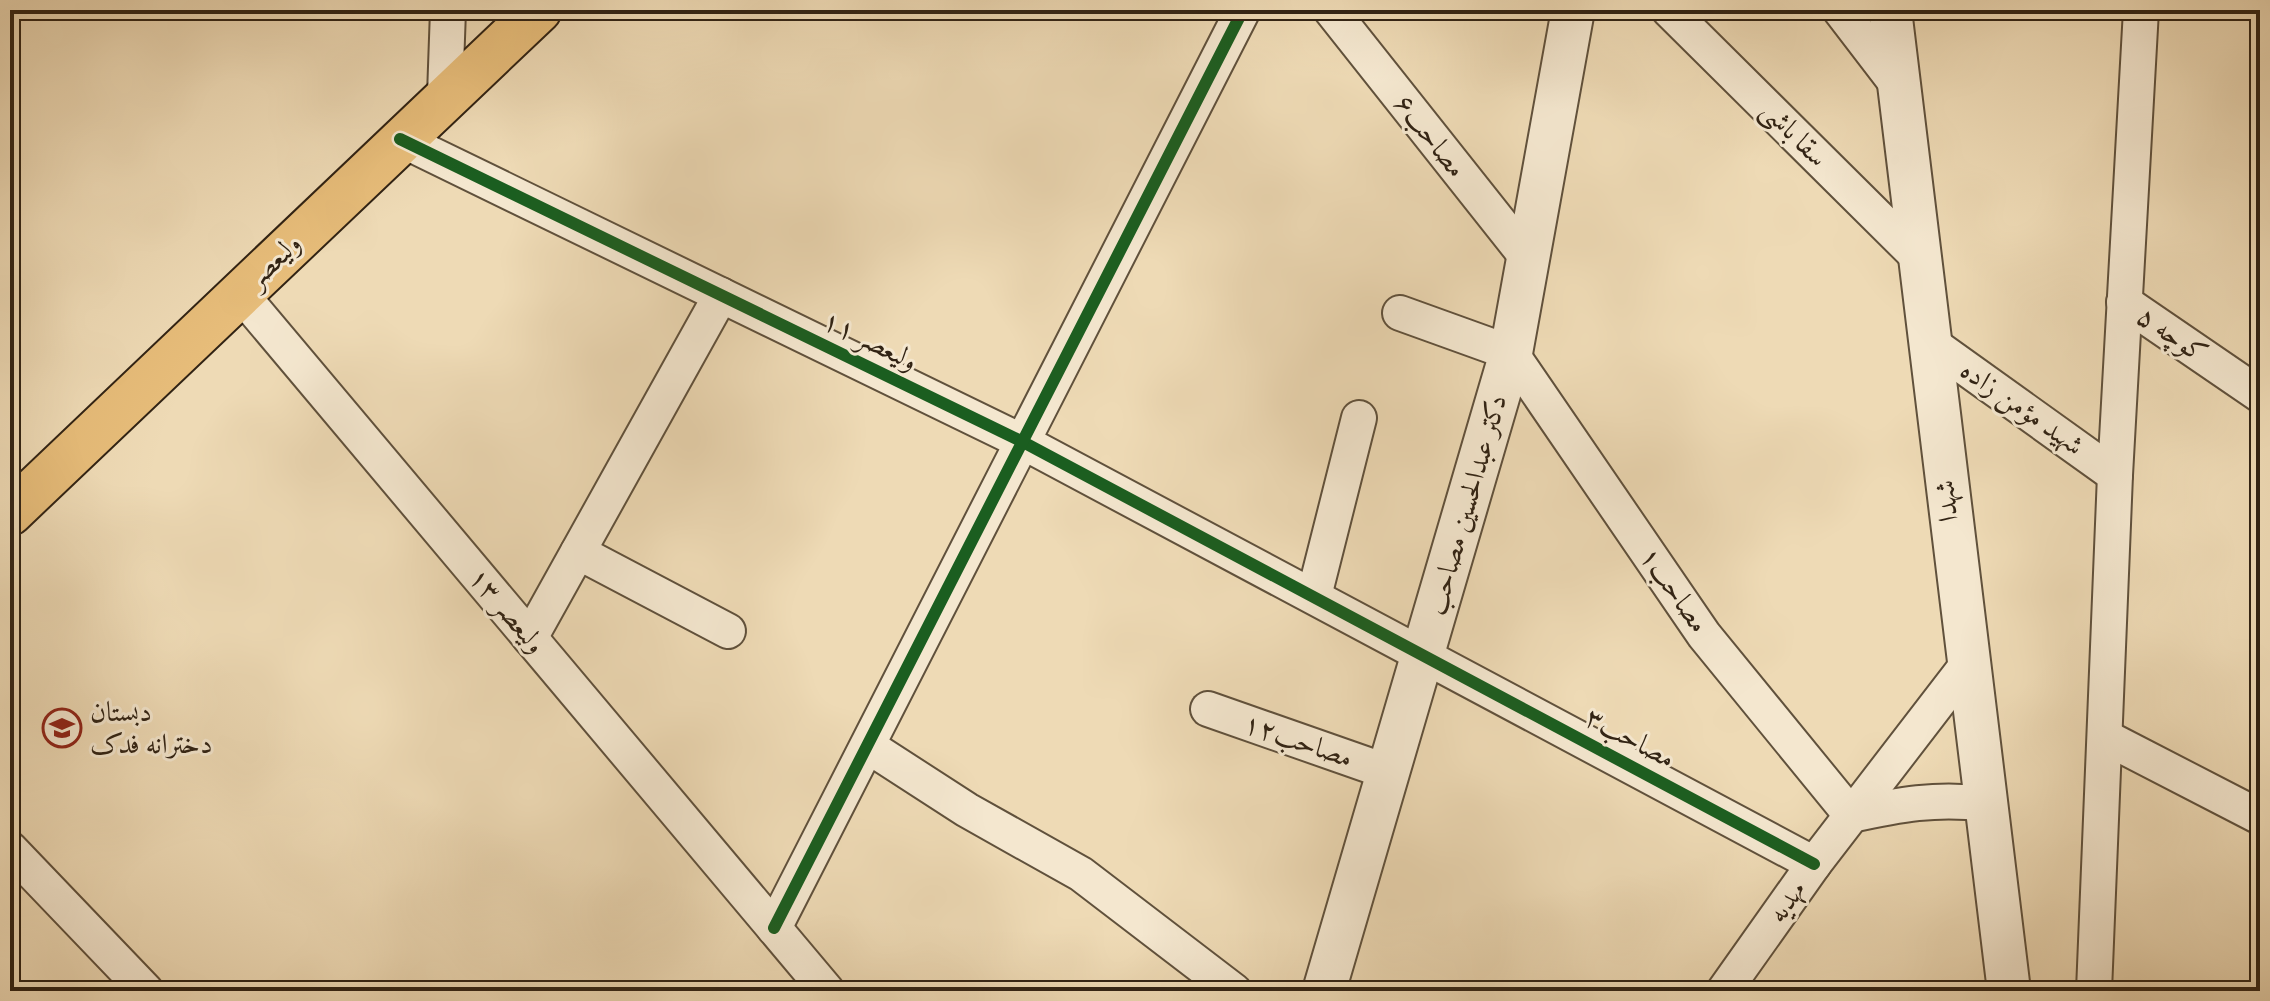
<svg xmlns="http://www.w3.org/2000/svg" width="2270" height="1001" font-family="'IM FELL Double Pica',Amiri,serif">
<rect width="100%" height="100%" fill="#eedab5"/>
<filter id="stains"><feTurbulence type="fractalNoise" baseFrequency=".0025" numOctaves="4"/><feColorMatrix values="0 0 0 0 .2 0 0 0 0 .09 0 0 0 0 .02 0 0 0 .5 -.17"/></filter>
<radialGradient id="worn" r=".72"><stop offset=".6" stop-color="#630" stop-opacity="0"/><stop offset="1" stop-color="#630" stop-opacity=".3"/></radialGradient>
<g fill="none" stroke-linecap="round" stroke-linejoin="round">
<g stroke="#60513c" stroke-width="38">
<g id="minor">
<polyline points="1331,10 1530,261"/>
<polyline points="1669,10 1919,258"/>
<polyline points="1840,10 1899,87"/>
<polyline points="445,95 448,10"/>
<polyline points="400,139 1023,442 1814,864"/>
<polyline points="240,293 827,991"/>
<polyline points="2124,302 2260,395"/>
<polyline points="1400,313 1511,353 1704,635 1851,815"/>
<polyline points="1928,341 2115,475"/>
<polyline points="578,552 728,631"/>
<polyline points="1314,596 1359,418"/>
<polyline points="530,638 721,295"/>
<polyline points="1208,709 1388,772"/>
<polyline points="2105,737 2260,817"/>
<polyline points="868,746 967,810 1081,874 1234,991"/>
<path d="M1851,815C1897,805 1938,797 1985,804"/>
<polyline points="10,849 146,991"/>
<polyline points="774,928 1243,10"/>
<polyline points="1724,991 1814,864 1967,665"/>
<polyline points="2094,991 2115,475 2141,10"/>
</g>
</g>
<g stroke="#60513c" stroke-width="46">
<g id="tertiary">
<polyline points="1890,10 2009,991"/>
<polyline points="1324,991 1511,353 1573,10"/>
</g>
</g>
<g stroke="#312314" stroke-width="48">
<polyline id="primary" points="10,513 539,10"/>
</g>
<use href="#minor" stroke="#f4e7cf" stroke-width="34"/>
<use href="#tertiary" stroke="#f4e7cf" stroke-width="42"/>
<use href="#primary" stroke="#e7bd7a" stroke-width="44"/>
<g stroke="#f4e7cf" stroke-width="17">
<g id="cycleway">
<polyline points="400,139 1023,442 1814,864"/>
<polyline points="774,928 1243,10"/>
</g>
</g>
<use href="#cycleway" stroke="#1b5e20" stroke-width="12"/>
</g>
<defs>
<g id="school-ring" transform="scale(2)"><circle r="9.5" fill="#f4e7cf" stroke="#8f2418" stroke-width="1.5"/><path d="M0-5L7-2L0 1L-7-2ZM-4 1L0 2.5L4 1V4Q0 6-4 4Z" fill="#8f2418"/></g>
</defs>
<g fill-rule="evenodd">
<use href="#school-ring" x="62" y="728"/>
</g>
<g text-anchor="middle" dominant-baseline="central" stroke-width="6" stroke-linejoin="round" paint-order="stroke">
<g font-size="28" fill="#312314" stroke="#f4e7cf">
<text transform="translate(1794 134) rotate(45)">سقا باشی</text>
<text transform="translate(1430 136) rotate(52)">مصاحب۶</text>
<text transform="translate(274 261) rotate(-44)">ولیعصر</text>
<text transform="translate(2172 335) rotate(34)">کوچه ۵</text>
<text transform="translate(870 341) rotate(26)">ولیعصر ۱۱</text>
<text transform="translate(2022 408) rotate(35)">شهید مؤمن زاده</text>
<text transform="translate(1947 501) rotate(-97)">شهدا</text>
<text transform="translate(1467 505) rotate(-74)">دکتر عبدالحسین مصاحب</text>
<text transform="translate(1674 590) rotate(55)">مصاحب۱</text>
<text transform="translate(507 611) rotate(50)">ولیعصر ۱۳</text>
<text transform="translate(1630 738) rotate(28)">مصاحب۳</text>
<text transform="translate(1298 741) rotate(19)">مصاحب۱۲</text>
<text transform="translate(1787 902) rotate(-55)">مهدیه</text>
</g>
<g font-size="28" fill="#312314" stroke="#f4e7cf" text-anchor="start">
<text x="90" y="712">دبستان<tspan x="90" dy="32">دخترانه فدک</tspan></text>
</g>
</g>
<rect width="2270" height="1001" fill="none" stroke="#eedab5" stroke-width="40"/>
<rect x="12" y="12" width="2246" height="977" fill="none" stroke="#312314" stroke-width="4"/>
<rect x="20" y="20" width="2230" height="961" fill="none" stroke="#312314" stroke-width="2"/>
<rect width="100%" height="100%" filter="url(#stains)"/>
<rect width="100%" height="100%" fill="url(#worn)"/>
</svg>
